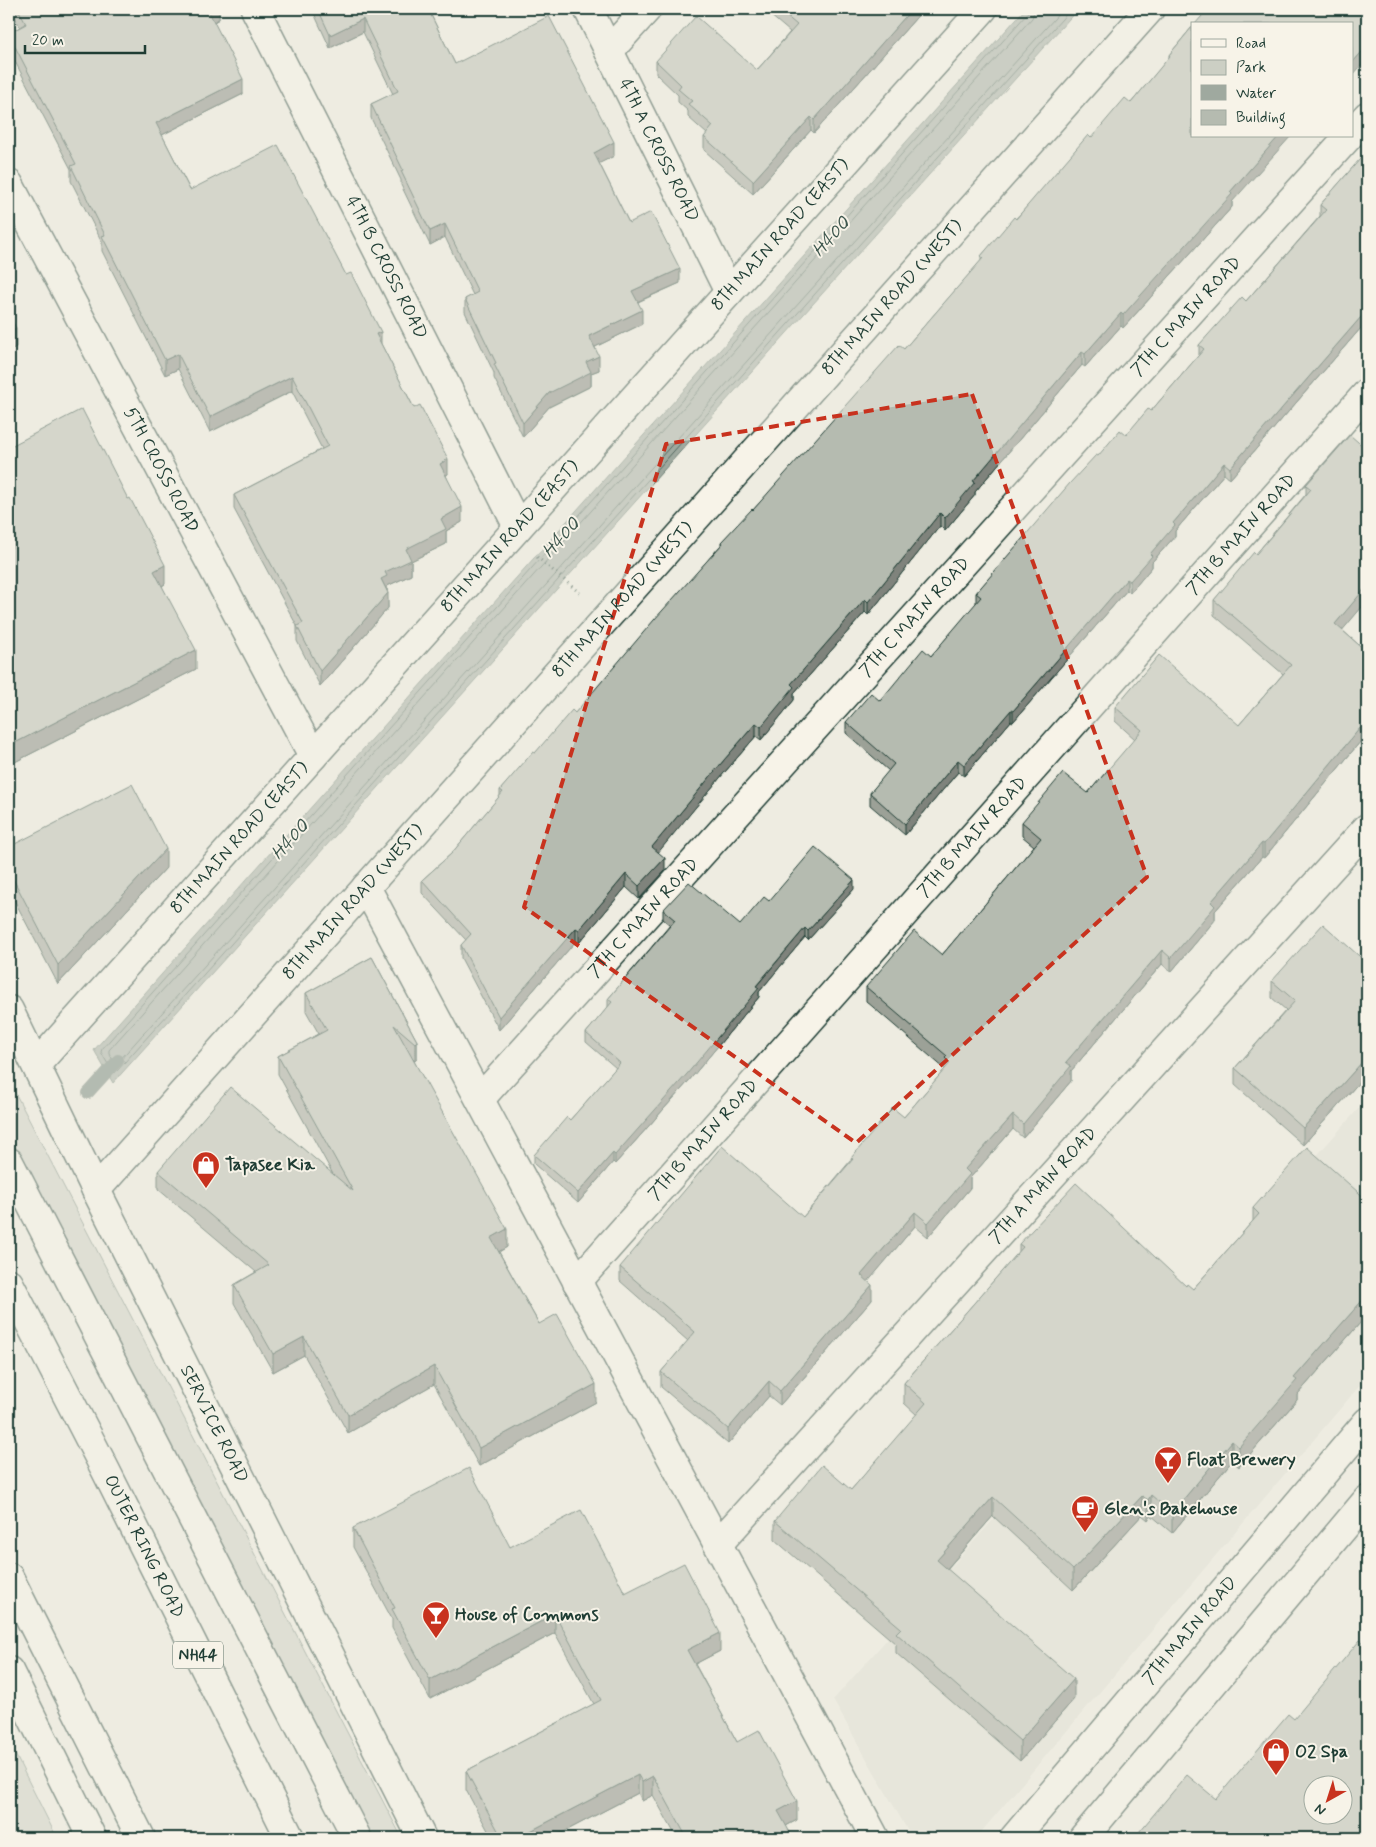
<svg xmlns="http://www.w3.org/2000/svg" width="1376" height="1847" font-family="Mynerve,sans-serif">
<rect width="100%" height="100%" fill="#eeece1"/>
<filter id="ink" filterUnits="userSpaceOnUse"><feTurbulence type="fractalNoise" baseFrequency=".02" numOctaves="2"/><feDisplacementMap in="SourceGraphic" scale="10" xChannelSelector="R" yChannelSelector="G"/><feConvolveMatrix kernelMatrix="1 2 1 2 8 2 1 2 1" color-interpolation-filters="sRGB"/></filter>
<g filter="url(#ink)">
<polygon fill="#ddddd2" points="1367,1099 1367,1377 976,1838 912,1838 833,1700"/>
<g fill="#cccfc4" stroke="#76867c">
<polygon points="9,1081 402,1838 370,1838 9,1136"/>
<polygon points="9,1742 57,1838 13,1838 9,1829"/>
</g>
<polygon fill="#9fa99f" stroke="#6c7e74" points="1025,9 1078,9 113,1083 94,1050"/>
<g fill="none" stroke-linecap="round" stroke-linejoin="round">
<g stroke="#52685f" stroke-width="1">
<polyline points="1029,9 1027,14 102,1049 101,1052 113,1073 116,1072 1071,9"/>
<polyline points="1035,9 1032,18 109,1050 109,1053 114,1062 118,1062 1063,9"/>
</g>
<polyline stroke="#6c7e74" stroke-width="12" points="88,1093 118,1060"/>
<g stroke="#1f3d34" stroke-width="31">
<g id="minor">
<path id="s1" d="M255,9L518,527"/>
<path id="s2" d="M588,9L729,292"/>
<polyline points="609,51 647,9"/>
<polyline points="1352,132 1367,116"/>
<path id="s3" d="M9,184L313,756"/>
<polyline points="366,887 875,1838"/>
<path id="s4" d="M36,1065L983,9"/>
<path id="s5" d="M480,1099L1349,136"/>
<path id="s6" d="M96,1190L1150,9"/>
<path id="s7" d="M577,1282L1367,393"/>
<path id="s8" d="M718,1544L1367,828"/>
</g>
</g>
<g stroke="#1f3d34" stroke-width="31">
<g id="tertiary">
<path id="s9" d="M9,1010L96,1190L422,1838"/>
</g>
</g>
<g stroke="#1f3d34" stroke-width="31">
<g id="secondary">
<path id="s10" d="M1014,1838L1367,1422"/>
<polyline points="1083,1838 1367,1500"/>
</g>
</g>
<g stroke="#1f3d34" stroke-width="31">
<g id="trunk">
<polyline points="9,1162 357,1838"/>
<path id="s11" d="M9,1283L106,1471L290,1838"/>
<polyline points="9,1577 141,1838"/>
<polyline points="9,1671 92,1838"/>
</g>
</g>
<polyline stroke="#1f3d34" stroke-width="3" stroke-dasharray="1 4" stroke-linecap="butt" points="537,557 582,595"/>
<use href="#minor" stroke="#f7f3e8" stroke-width="28"/>
<use href="#tertiary" stroke="#f7f3e8" stroke-width="28"/>
<use href="#secondary" stroke="#f7f3e8" stroke-width="28"/>
<use href="#trunk" stroke="#f7f3e8" stroke-width="28"/>
</g>
<g fill="#9ca197" stroke="#1f3d34">
<polygon points="11,9 219,9 219,19 214,22 243,94 162,135 190,190 381,344 448,474 446,475 462,522 446,531 446,544 411,561 411,575 387,586 388,608 320,686 297,641 297,626 234,509 234,495 322,449 292,391 210,432 178,369 165,375 102,251 102,242 71,181 71,169 9,50 9,33 20,27"/>
<polygon points="312,9 428,9 455,64 614,156 599,163 629,223 680,283 638,302 642,324 595,347 599,370 591,373 591,386 549,407 523,437 494,378 494,373 465,312 465,299 473,295 445,237 430,245 401,185 401,180 371,118 371,104 393,94 363,32 330,48"/>
<polygon points="763,9 926,9 924,11 923,10 814,133 811,130 753,194 704,150 704,137 707,134 688,117 688,111 678,102 678,95 656,74 656,61 757,70 790,32"/>
<polygon points="1192,27 1232,202 1232,207 1123,328 1121,326 1085,367 1082,365 975,492 975,495 945,531 940,526 868,615 865,612 794,693 794,700 761,740 756,736 724,773 658,852 665,871 639,899 626,887 579,943 576,941 499,1030 461,958 461,945 466,940 422,893 422,880 451,854 500,796 500,790 535,753 575,713 721,545 721,542 753,510 904,349 981,261 981,256 1091,138 1131,103 1169,58 1169,55"/>
<polygon points="1367,139 1367,321 1230,479 1224,474 1175,531 1175,536 1152,562 1152,567 1130,593 1127,590 1013,722 1011,721 964,776 958,772 905,835 870,805 870,793 889,771 846,733 846,722 880,701 931,656 976,604 976,593 1098,456 1126,435 1151,411 1199,355 1199,345 1246,301 1320,216 1320,205 1363,156 1363,144"/>
<polygon points="9,447 165,584 162,586 196,669 9,765"/>
<polygon points="1367,450 1367,601 1342,630 1367,652 1367,743 1365,746 1360,742 1264,858 1262,857 1215,911 1215,920 1171,972 1162,964 1071,1071 1071,1081 1023,1138 1013,1129 970,1178 970,1188 928,1237 915,1226 868,1281 872,1300 780,1405 769,1396 728,1444 661,1387 661,1372 688,1341 620,1281 620,1267 803,1217 851,1160 851,1158 904,1117 945,1069 866,1001 866,987 942,955 1034,846 1022,836 1022,822 1088,793 1135,739 1115,721 1115,707 1239,725 1283,674 1214,615 1214,600 1256,554 1306,494 1306,485"/>
<polygon points="9,847 166,868 58,984 9,890"/>
<polygon points="854,889 808,940 805,937 759,992 759,997 687,1083 615,1164 613,1162 578,1203 534,1164 534,1155 570,1120 616,1068 586,1042 586,1033 608,1007 608,999 670,925 663,919 663,910 740,925 769,901"/>
<polygon points="372,957 417,1041 417,1058 415,1061 413,1059 507,1247 499,1252 539,1324 596,1402 479,1466 434,1384 348,1433 304,1355 273,1372 234,1303 234,1285 256,1272 158,1189 158,1171 334,1176 278,1074 278,1056 319,1034 306,1011 306,993"/>
<polygon points="1367,963 1367,1077 1365,1080 1363,1078 1303,1145 1235,1085 1235,1068 1286,1010 1272,998 1272,981"/>
<polygon points="1367,1200 1367,1315 1297,1395 1297,1400 1239,1467 1232,1461 1172,1533 1151,1515 1148,1520 1142,1515 1073,1590 993,1516 947,1569 1074,1699 1020,1761 896,1653 896,1644 775,1540 775,1521 851,1490 917,1415 904,1403 904,1383 1019,1252 1019,1244 1186,1286 1193,1289 1253,1221 1253,1208"/>
<polygon points="353,1528 510,1547 625,1593 720,1651 695,1664 737,1742 797,1820 786,1826 793,1838 677,1838 653,1795 642,1801 638,1793 552,1838 492,1838 466,1790 466,1771 594,1704 555,1633 430,1699 392,1628 392,1619 353,1547"/>
</g>
<g fill="#7f837b" stroke="#1f3d34">
<polygon points="210,9 219,9 219,19 208,25 208,10"/>
<polygon points="912,9 923,9 923,10 814,133 814,120"/>
<polygon points="363,19 363,32 330,48 330,35"/>
<polygon points="1367,46 1367,59 1352,76 1352,63"/>
<polygon points="243,79 243,94 156,138 156,123"/>
<polygon points="811,117 811,130 753,194 753,181"/>
<polygon points="1279,136 1291,136 1232,202 1232,207 1197,246 1123,328 1123,315 1230,192"/>
<polygon points="614,142 614,156 594,166 594,153"/>
<polygon points="445,224 445,237 430,245 430,231"/>
<polygon points="680,269 680,283 632,304 632,291"/>
<polygon points="642,310 642,324 589,350 589,336"/>
<polygon points="1367,310 1367,321 1230,479 1230,468"/>
<polygon points="1121,313 1121,326 1085,367 1085,354"/>
<polygon points="16,328 16,347 9,351 9,332"/>
<polygon points="381,332 381,347 376,334"/>
<polygon points="1082,352 1082,365 975,492 975,495 945,531 945,518 973,481"/>
<polygon points="178,354 178,369 165,375 165,360"/>
<polygon points="599,356 599,370 591,373 591,386 549,407 523,437 523,423 549,393 586,362"/>
<polygon points="292,376 292,391 210,432 210,417"/>
<polygon points="448,459 448,474 440,478 440,464"/>
<polygon points="1224,463 1224,474 1175,531 1175,536 1152,562 1152,567 1130,593 1130,581 1173,523"/>
<polygon points="462,507 462,522 446,531 446,544 411,561 411,575 387,586 387,591 381,579 385,572 406,549 441,519"/>
<polygon points="940,513 940,526 868,615 868,602"/>
<polygon points="165,565 165,584 154,590 154,571"/>
<polygon points="1127,579 1127,590 1013,722 1013,711"/>
<polygon points="1367,586 1367,601 1335,639 1335,624"/>
<polygon points="388,593 388,608 320,686 320,671"/>
<polygon points="865,599 865,612 794,693 794,700 761,740 761,727 791,684"/>
<polygon points="196,650 196,669 9,765 9,746"/>
<polygon points="1011,710 1011,721 964,776 964,765"/>
<polygon points="756,723 756,736 724,773 652,860 652,847 724,760"/>
<polygon points="1360,728 1360,742 1264,858 1264,844"/>
<polygon points="1367,729 1367,743 1365,746 1365,732"/>
<polygon points="958,760 958,772 905,835 905,824"/>
<polygon points="1262,843 1262,857 1215,911 1215,920 1171,972 1171,958 1211,902"/>
<polygon points="166,849 166,868 58,984 58,965"/>
<polygon points="665,858 665,871 639,899 639,886"/>
<polygon points="626,874 626,887 579,943 579,930"/>
<polygon points="854,880 854,889 808,940 808,931"/>
<polygon points="576,928 576,941 499,1030 499,1017"/>
<polygon points="805,928 805,937 759,992 759,997 687,1083 615,1164 615,1155"/>
<polygon points="1162,950 1162,964 1071,1071 1071,1081 1023,1138 1023,1124 1066,1062"/>
<polygon points="417,1041 417,1058 415,1061 415,1043"/>
<polygon points="1367,1060 1367,1077 1365,1080 1365,1063"/>
<polygon points="1363,1061 1363,1078 1303,1145 1303,1128"/>
<polygon points="1013,1115 1013,1129 970,1178 970,1188 928,1237 928,1223 965,1169"/>
<polygon points="613,1153 613,1162 578,1203 578,1193"/>
<polygon points="915,1212 915,1226 861,1290 861,1275"/>
<polygon points="507,1229 507,1247 491,1256 491,1238"/>
<polygon points="872,1285 872,1300 780,1405 780,1391"/>
<polygon points="1367,1295 1367,1315 1297,1395 1297,1400 1239,1467 1239,1447 1294,1378"/>
<polygon points="304,1337 304,1355 273,1372 273,1354"/>
<polygon points="434,1366 434,1384 348,1433 348,1415"/>
<polygon points="769,1381 769,1396 728,1444 728,1429"/>
<polygon points="596,1384 596,1402 479,1466 479,1448"/>
<polygon points="1232,1441 1232,1461 1172,1533 1172,1513"/>
<polygon points="1151,1495 1151,1515 1148,1520 1148,1500"/>
<polygon points="1142,1496 1142,1515 1073,1590 1073,1570"/>
<polygon points="993,1497 993,1516 937,1580 937,1560"/>
<polygon points="555,1614 555,1633 430,1699 430,1680"/>
<polygon points="720,1633 720,1651 687,1668 687,1650"/>
<polygon points="1074,1679 1074,1699 1020,1761 1020,1741"/>
<polygon points="638,1775 638,1793 552,1838 517,1838"/>
<polygon points="653,1776 653,1795 642,1801 642,1782"/>
<polygon points="797,1801 797,1820 778,1830 778,1811"/>
</g>
<g fill="#b5bbb0" stroke="#1f3d34" fill-rule="evenodd">
<polygon points="18,9 210,9 208,10 243,79 156,123 190,190 278,145 346,275 351,273 381,332 376,334 414,408 420,405 448,459 440,464 462,507 441,519 446,529 406,549 411,560 385,572 387,576 381,579 388,593 320,671 297,626 303,623 234,495 328,446 292,376 210,417 178,354 165,360 102,236 105,235 71,166 76,164 9,35 9,33 26,24"/>
<polygon points="318,9 428,9 455,64 549,16 614,142 594,153 629,223 651,212 680,269 632,291 642,310 589,336 599,356 586,362 591,372 549,393 523,423 494,364 496,363 465,299 478,292 445,224 430,231 401,171 403,170 371,104 398,91 363,19 330,35"/>
<polygon points="778,9 912,9 814,120 811,117 753,181 704,137 713,126 688,104 692,101 678,89 681,85 656,61 696,16 757,70 797,25"/>
<polygon points="1208,9 1367,9 1367,46 1352,63 1352,24 1195,24"/>
<polygon points="1192,27 1192,136 1279,136 1230,192 1232,194 1123,315 1121,313 1085,354 1082,352 973,481 975,482 945,518 940,513 868,602 865,599 791,684 794,687 761,727 756,723 724,760 652,847 665,858 639,886 626,874 579,930 576,928 499,1017 461,945 471,934 422,880 451,854 503,792 500,790 533,752 535,753 572,710 575,713 654,620 723,543 721,542 752,509 753,510 899,345 904,349 983,258 981,256 1014,217 1016,219 1088,135 1091,138 1125,98 1131,103 1170,56 1169,55"/>
<polygon points="1367,139 1367,148 1363,144"/>
<polygon points="1367,151 1367,310 1230,468 1224,463 1173,523 1175,525 1150,554 1152,556 1130,581 1127,579 1013,711 1011,710 964,765 958,760 905,824 870,793 894,764 846,722 871,693 880,701 923,649 931,656 981,597 976,593 1070,483 1096,455 1098,456 1120,430 1126,435 1148,409 1151,411 1204,349 1199,345 1242,297 1246,301 1326,210 1320,205"/>
<polygon points="9,315 16,328 9,332"/>
<polygon points="82,409 128,499 130,498 165,565 154,571 196,650 9,746 9,548 12,547 9,540 9,447"/>
<polygon points="1350,435 1367,450 1367,586 1335,624 1367,652 1367,729 1365,732 1360,728 1264,844 1262,843 1211,902 1215,906 1171,958 1162,950 1066,1062 1071,1066 1023,1124 1013,1115 965,1169 970,1174 928,1223 915,1212 861,1275 872,1285 780,1391 769,1381 728,1429 661,1372 695,1332 620,1267 722,1146 803,1217 853,1159 851,1158 893,1108 904,1117 950,1063 945,1058 947,1056 866,987 914,931 942,955 1041,838 1022,822 1063,773 1088,793 1142,730 1115,707 1159,655 1239,725 1291,665 1214,600 1254,552 1256,554 1311,489 1306,485"/>
<polygon points="132,784 166,849 58,965 9,871 9,847"/>
<polygon points="815,847 854,880 808,931 805,928 756,986 759,988 687,1074 615,1155 613,1153 578,1193 534,1155 567,1117 570,1120 620,1063 586,1033 612,1002 608,999 675,920 663,910 689,882 740,925 764,897 769,901"/>
<polygon points="1323,924 1367,963 1367,1060 1365,1063 1363,1061 1303,1128 1235,1068 1295,1001 1272,981"/>
<polygon points="372,957 417,1041 415,1043 394,1025 507,1229 491,1238 539,1324 557,1314 596,1384 479,1448 434,1366 348,1415 304,1337 273,1354 234,1285 269,1265 158,1171 230,1087 353,1191 278,1056 327,1030 306,993"/>
<polygon points="1307,1147 1367,1200 1367,1295 1294,1378 1297,1380 1239,1447 1232,1441 1172,1513 1151,1495 1148,1500 1142,1496 1073,1570 993,1497 937,1560 1074,1679 1020,1741 896,1633 901,1628 775,1521 822,1465 851,1490 926,1403 904,1383 1023,1247 1019,1244 1076,1183 1186,1286 1187,1284 1193,1289 1259,1214 1253,1208"/>
<polygon points="469,1468 510,1547 581,1510 625,1593 684,1563 720,1633 687,1650 737,1742 759,1730 797,1801 778,1811 793,1838 687,1838 653,1776 642,1782 638,1775 517,1838 502,1838 466,1771 601,1700 555,1614 430,1680 392,1609 395,1608 353,1528"/>
<path d="M1360,1640L1367,1645V1838H1134L1187,1775L1216,1799L1288,1714L1294,1719ZM1314,1784H1344V1814H1314Z"/>
</g>
</g>
<path d="M0 0H1376V1847H0ZM972,394L1147,877L856,1143L524,907L666,444Z" fill="#eeece1" fill-opacity=".55" fill-rule="evenodd"/>
<path fill="none" stroke="#c8321e" stroke-width="4" stroke-dasharray="10 6" stroke-linejoin="round" d="M972,394L1147,877L856,1143L524,907L666,444Z"/>
<defs>
<g id="shop-pin" transform="scale(1.4375)"><path d="M0 17L-7.5 6A9.5 9.5 0 1 1 7.5 6Z" fill="#c8321e" stroke="#f7f3e8"/><path d="M-5-2.5h2.3a2.7 3.5 0 0 1 5.4 0H5L5.5 6h-11ZM-1.5-2.5h3a1.5 2.3 0 0 0-3 0Z" fill="#fff"/></g>
<g id="bar-pin" transform="scale(1.4375)"><path d="M0 17L-7.5 6A9.5 9.5 0 1 1 7.5 6Z" fill="#c8321e" stroke="#f7f3e8"/><path d="M-6-5H6L.8 .8V4.5H3.5V6h-7V4.5H-.8V.8Z" fill="#fff"/></g>
<g id="cafe-pin" transform="scale(1.4375)"><path d="M0 17L-7.5 6A9.5 9.5 0 1 1 7.5 6Z" fill="#c8321e" stroke="#f7f3e8"/><path d="M-5.5-4.5H6V0H3Q3 3.5 0 3.5H-2.5Q-5.5 3.5-5.5 0ZM3-3.2v2h1.7v-2ZM-6 4.5H4V6H-6Z" fill="#fff"/></g>
</defs>
<g fill-rule="evenodd">
<use href="#shop-pin" x="206" y="1165"/>
<use href="#bar-pin" x="1168" y="1460"/>
<use href="#cafe-pin" x="1085" y="1509"/>
<use href="#bar-pin" x="436" y="1615"/>
<use href="#shop-pin" x="1276" y="1752"/>
</g>
<g text-anchor="middle" dominant-baseline="central" stroke-width="4" stroke-linejoin="round" paint-order="stroke">
<rect fill="#f7f3e8" stroke="#60746a" stroke-width="1" x="173" y="1641.5" width="50" height="27" rx="4"/>
<g font-size="16" font-weight="bold" fill="#1f3d34">
<text x="198" y="1655">NH44</text>
</g>
<g font-size="18" fill="#1f3d34" stroke="#f7f3e8">
<text stroke="none"><textPath href="#s2" startOffset="158">4TH A CROSS ROAD</textPath></text>
<text stroke="none"><textPath href="#s4" startOffset="1115">8TH MAIN ROAD (EAST)</textPath></text>
<text stroke="none"><textPath href="#s1" startOffset="290">4TH B CROSS ROAD</textPath></text>
<text stroke="none"><textPath href="#s6" startOffset="1196">8TH MAIN ROAD (WEST)</textPath></text>
<text stroke="none"><textPath href="#s5" startOffset="1054">7TH C MAIN ROAD</textPath></text>
<text stroke="none"><textPath href="#s3" startOffset="324">5TH CROSS ROAD</textPath></text>
<text stroke="none"><textPath href="#s7" startOffset="1000">7TH B MAIN ROAD</textPath></text>
<text stroke="none"><textPath href="#s4" startOffset="710">8TH MAIN ROAD (EAST)</textPath></text>
<text stroke="none"><textPath href="#s6" startOffset="791">8TH MAIN ROAD (WEST)</textPath></text>
<text stroke="none"><textPath href="#s5" startOffset="649">7TH C MAIN ROAD</textPath></text>
<text stroke="none"><textPath href="#s7" startOffset="595">7TH B MAIN ROAD</textPath></text>
<text stroke="none"><textPath href="#s4" startOffset="305">8TH MAIN ROAD (EAST)</textPath></text>
<text stroke="none"><textPath href="#s6" startOffset="386">8TH MAIN ROAD (WEST)</textPath></text>
<text stroke="none"><textPath href="#s5" startOffset="244">7TH C MAIN ROAD</textPath></text>
<text stroke="none"><textPath href="#s7" startOffset="190">7TH B MAIN ROAD</textPath></text>
<text stroke="none"><textPath href="#s8" startOffset="484">7TH A MAIN ROAD</textPath></text>
<text stroke="none"><textPath href="#s9" startOffset="462">SERVICE ROAD</textPath></text>
<text stroke="none"><textPath href="#s11" startOffset="296">OUTER RING ROAD</textPath></text>
<text stroke="none"><textPath href="#s10" startOffset="272">7TH MAIN ROAD</textPath></text>
</g>
<g font-size="18" font-weight="bold" fill="#1f3d34" stroke="#f7f3e8" text-anchor="start">
<text x="225" y="1165">Tapasee Kia</text>
<text x="1187" y="1460">Float Brewery</text>
<text x="1104" y="1509">Glen's Bakehouse</text>
<text x="455" y="1615">House of Commons</text>
<text x="1295" y="1752">O2 Spa</text>
</g>
<g font-size="19" font-style="italic" fill="#3f584f" stroke="#f7f3e8">
<text transform="translate(831 237) rotate(-48)">H400</text>
<text transform="translate(561 538) rotate(-48)">H400</text>
<text transform="translate(290 840) rotate(-48)">H400</text>
</g>
</g>
<rect width="1376" height="1847" fill="none" stroke="#f7f3e8" stroke-width="30"/>
<rect x="15" y="15" width="1346" height="1817" fill="none" stroke="#1f3d34" stroke-width="2" filter="url(#ink)"/>
<rect x="1191" y="22" width="162" height="115" fill="#f7f3e8" stroke="#a1aaa0"/>
<rect x="1201" y="39" width="25" height="8" fill="#f7f3e8" stroke="#a1aaa0"/>
<text x="1236" y="48" font-size="15" fill="#1f3d34">Road</text>
<rect x="1201" y="60" width="25" height="15" fill="#cccfc4" stroke="#a1aaa0"/>
<text x="1236" y="72" font-size="15" fill="#1f3d34">Park</text>
<rect x="1201" y="85" width="25" height="15" fill="#9fa99f" stroke="#a1aaa0"/>
<text x="1236" y="98" font-size="15" fill="#1f3d34">Water</text>
<rect x="1201" y="110" width="25" height="15" fill="#b5bbb0" stroke="#a1aaa0"/>
<text x="1236" y="122" font-size="15" fill="#1f3d34">Building</text>
<g transform="translate(1328 1800) rotate(219)"><circle r="24" fill="#f7f3e8" stroke="#a1aaa0"/>
<path d="M0-4L9 19L0 12L-9 19Z" fill="#c8321e"/>
<text y="-8" font-size="14" font-weight="bold" text-anchor="middle" fill="#1f3d34">N</text>
</g>
<path d="M25 45v8h120v-8" fill="none" stroke="#1f3d34" stroke-width="2.5"/>
<text x="32" y="45" font-size="15" fill="#1f3d34" stroke="#f7f3e8" stroke-width="4" paint-order="stroke">20 m</text>
</svg>
